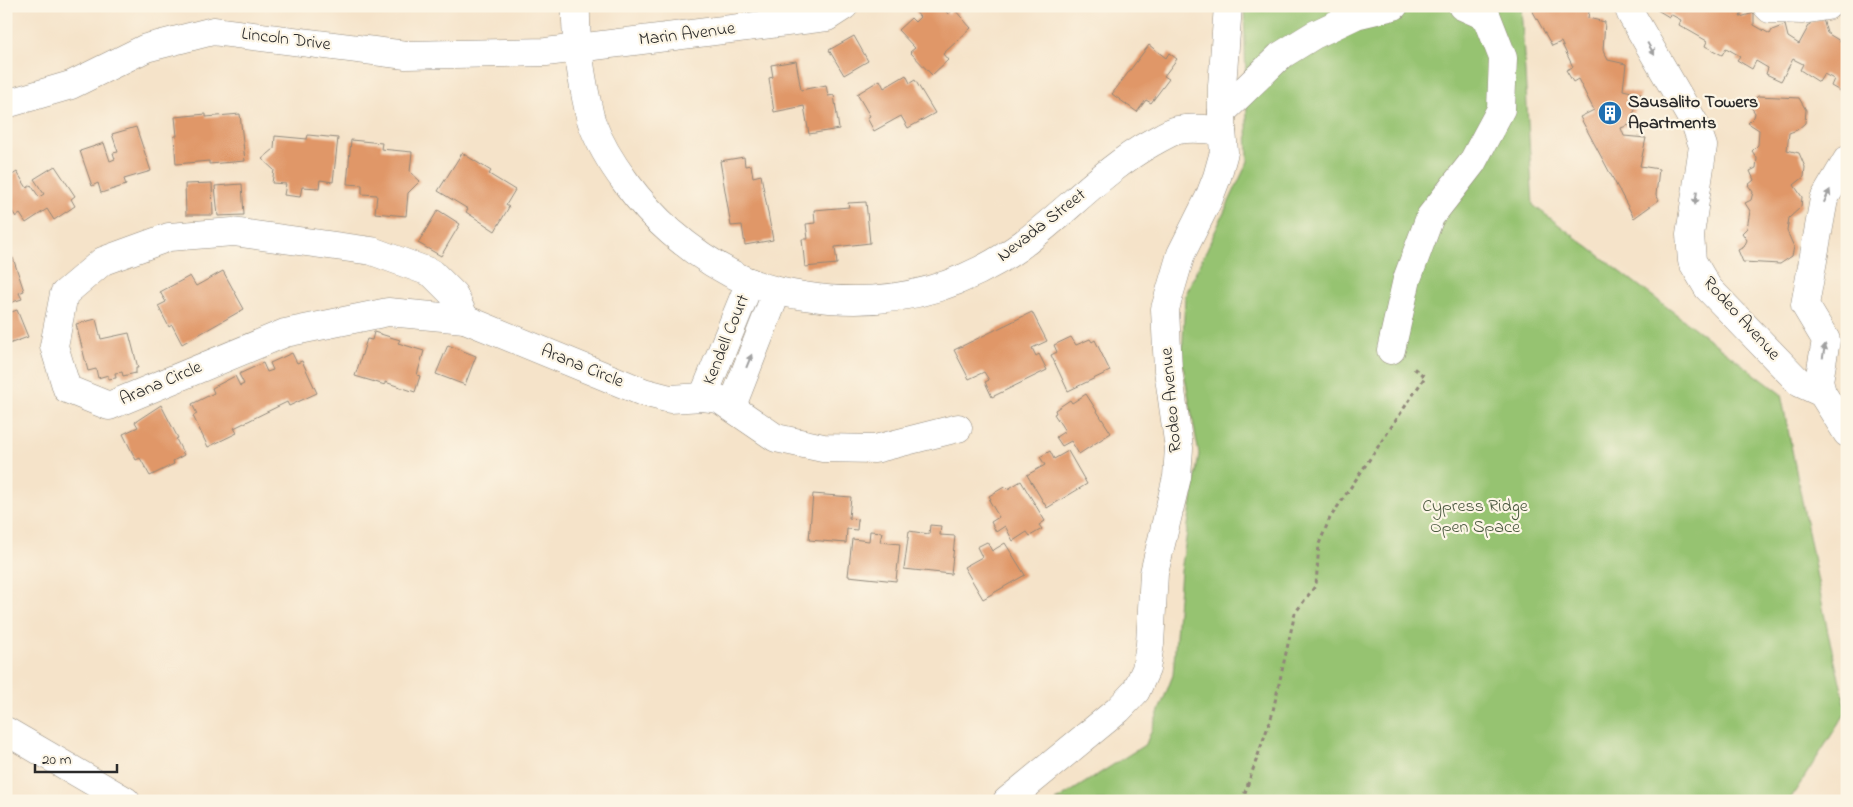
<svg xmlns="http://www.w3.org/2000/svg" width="1853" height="807" font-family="'Indie Flower',sans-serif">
<rect width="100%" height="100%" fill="#fcf5e5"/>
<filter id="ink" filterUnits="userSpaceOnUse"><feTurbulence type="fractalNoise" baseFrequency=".02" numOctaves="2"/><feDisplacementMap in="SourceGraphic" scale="10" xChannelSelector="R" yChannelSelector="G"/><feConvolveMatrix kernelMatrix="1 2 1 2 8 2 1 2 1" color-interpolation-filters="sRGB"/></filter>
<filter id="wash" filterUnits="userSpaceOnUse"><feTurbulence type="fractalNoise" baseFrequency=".0096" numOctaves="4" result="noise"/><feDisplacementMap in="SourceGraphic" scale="20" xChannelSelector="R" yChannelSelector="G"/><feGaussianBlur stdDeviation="1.12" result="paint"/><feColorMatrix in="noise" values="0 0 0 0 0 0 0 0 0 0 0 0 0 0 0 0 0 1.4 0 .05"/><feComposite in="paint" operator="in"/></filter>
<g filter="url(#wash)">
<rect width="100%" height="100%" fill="#f5e3c9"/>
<polygon fill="#96c371" stroke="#60774e" points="1244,6 1521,6 1533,205 1781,394 1828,633 1847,711 1789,801 1056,801 1146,744 1173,675 1181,571 1199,454 1182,361 1185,296 1248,161"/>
<g id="blocks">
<g fill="#e09768">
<polygon points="919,6 942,6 948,14 954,9 971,28 943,54 948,60 932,75 910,52 915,48 898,30 911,18 915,22 920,17 915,11"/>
<polygon points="1533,6 1590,6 1588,18 1605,22 1603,50 1608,60 1626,64 1623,90 1641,94 1629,125 1621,128 1624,136 1646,138 1640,166 1659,169 1656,195 1659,200 1634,218 1580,117 1594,110 1578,79 1573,82 1566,70 1573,67 1561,42 1552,46 1531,8"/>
<polygon points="1655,6 1732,6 1742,12 1740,17 1754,13 1754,25 1770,34 1772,30 1785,25 1788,37 1799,44 1811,22 1823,19 1827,33 1840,41 1843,35 1847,34 1847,95 1831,86 1834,79 1824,74 1819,82 1800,70 1803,64 1793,59 1781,81 1766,74 1768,68 1756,61 1752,69 1737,60 1740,56 1726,48 1722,55 1705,46 1707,41 1679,25 1681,20 1670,14 1669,17 1654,8"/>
<polygon points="854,36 868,61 844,75 829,50"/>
<polygon points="1149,45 1166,58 1169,53 1177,59 1164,76 1169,79 1151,103 1146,100 1137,112 1112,94"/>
<polygon points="796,61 801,90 826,85 828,96 834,95 839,129 809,134 804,106 774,112 769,78 773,77 771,65"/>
<polygon points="906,75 910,83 915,80 935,113 908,128 901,116 874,131 867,118 870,116 857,94 880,80 884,88"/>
<polygon points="1758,96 1799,98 1806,110 1805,123 1797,130 1789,133 1787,150 1799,153 1805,167 1804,177 1794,185 1802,197 1801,207 1789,218 1787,231 1794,247 1792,256 1780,264 1743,262 1738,250 1744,247 1747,240 1742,233 1747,228 1750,211 1745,203 1751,200 1753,192 1748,185 1754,180 1750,171 1756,168 1757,158 1752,151 1758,145 1759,130 1748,123 1754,117 1755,113 1749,104"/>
<polygon points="206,114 206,117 240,114 245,161 209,164 209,161 176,164 174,136 177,136 175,117"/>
<polygon points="136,127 151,171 124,179 126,185 101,193 98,183 92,186 80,151 104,143 110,161 115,159 113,153 118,152 112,134"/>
<polygon points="308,135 338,138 333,182 320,180 319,188 302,187 300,197 284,195 286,184 272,183 274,170 262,159 274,149 275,136 307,139"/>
<polygon points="351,140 382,143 381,149 412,152 410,172 420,181 408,193 406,216 375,213 377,195 362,194 362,185 347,184"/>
<polygon points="462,153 491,171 489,174 515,190 506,205 509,207 495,231 466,212 468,209 438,191"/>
<polygon points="744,157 745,166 751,165 753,177 761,175 773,240 745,245 742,225 731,226 720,161"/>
<polygon points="55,166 75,196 71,199 75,206 54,220 47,209 26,223 20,214 16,217 6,202 6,179 17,172 27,188 31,185 39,197 44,194 34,179"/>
<polygon points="212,183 213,215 186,215 185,184"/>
<polygon points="242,184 244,215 218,216 215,186"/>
<polygon points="866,202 870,243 835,247 837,264 805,267 802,239 808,239 806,224 815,223 814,210 849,207 848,203"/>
<polygon points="438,210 460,224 441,256 418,243"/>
<polygon points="13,258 24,291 19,293 22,299 6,304 6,261"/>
<polygon points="223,271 244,309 182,344 172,325 169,327 158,306 166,302 160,292 190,276 196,286"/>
<polygon points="17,310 28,337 6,345 6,314"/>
<polygon points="1032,312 1047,341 1032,348 1036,356 1039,354 1047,370 992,397 985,382 989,380 984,372 969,379 954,350"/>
<polygon points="96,319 101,339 129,333 138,368 136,368 136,373 123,376 122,372 115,373 116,378 108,379 108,375 98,378 96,369 88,371 76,324"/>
<polygon points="374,332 400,340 398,343 424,351 417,375 420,376 415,392 385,382 385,385 355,376 367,339 372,340"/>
<polygon points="1071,337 1076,345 1090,339 1092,342 1095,340 1110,371 1068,391 1051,355 1057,352 1054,345"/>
<polygon points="448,345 476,356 465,385 436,374"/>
<polygon points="292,353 297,363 302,361 317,393 289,406 287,402 234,428 237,433 208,447 193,416 197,414 192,404 214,393 212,388 235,376 240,386 244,384 239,374 263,363 267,372 273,370 270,363"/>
<polygon points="1086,394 1111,433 1079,454 1071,441 1062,446 1056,437 1065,431 1054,414 1056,413 1055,410 1070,400 1072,403"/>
<polygon points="161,405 178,438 176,439 184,455 173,461 174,464 150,476 140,458 136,460 123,434 138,427 135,422"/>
<polygon points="1050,451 1054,459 1068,451 1087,484 1047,508 1027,475 1045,465 1040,457"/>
<polygon points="1021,481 1045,521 1039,525 1042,529 1030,536 1027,532 1013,541 1005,526 996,532 991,522 999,517 989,500 991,499 989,496 1006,486 1008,489"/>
<polygon points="813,494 851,497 849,518 858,519 857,530 847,529 846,543 809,540"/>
<polygon points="930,525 941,526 940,535 955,536 951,574 904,569 909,531 929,534"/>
<polygon points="870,531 882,532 880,542 900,544 896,581 848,576 852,539 869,541"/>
<polygon points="987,542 992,551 1005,543 1025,575 983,599 964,567 982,557 977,547"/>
</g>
</g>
</g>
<g filter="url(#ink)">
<use href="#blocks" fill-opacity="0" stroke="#90877a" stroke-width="1"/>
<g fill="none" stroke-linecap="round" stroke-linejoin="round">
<g stroke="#90877a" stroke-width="29">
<g id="minor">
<path d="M576,6C575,37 580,68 586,98C588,106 589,115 592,123C606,161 641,206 671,232C694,252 721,270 749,282C766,289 785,293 804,296C880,308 952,293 1016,249C1063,216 1101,171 1151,143C1159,139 1169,132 1178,130C1193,127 1208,129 1222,131"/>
<polyline points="1628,6 1631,14 1696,126 1703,146 1690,235 1692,261 1708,288 1800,383 1822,393 1819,381 1826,340 1805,305 1824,199 1847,160"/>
<polyline points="1767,6 1770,9 1802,10 1827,6"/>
<polyline points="6,104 71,85 146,48 213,31 406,55 546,52 827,17 844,6"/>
<polyline points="1222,112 1280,56 1314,35 1356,15 1394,6"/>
<polygon points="233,232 372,251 432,273 454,295 465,319 388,312 285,333 109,406 67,389 54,346 64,294 103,261 169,237"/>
<polyline points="465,319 643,392 670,399 703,397 719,399 776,438 823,448 875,449 958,428"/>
<polyline points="1391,350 1407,279 1430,217 1472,163 1501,109 1503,58 1487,17 1462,6"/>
<polyline points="1822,393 1847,433"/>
<polyline points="703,397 750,282"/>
<polyline points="732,406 777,291"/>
<polyline points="1007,801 1118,710 1136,691 1146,669 1150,644 1154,573 1177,477 1179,448 1168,370 1165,309 1181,254 1209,198 1217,177 1224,152 1222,131 1222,86 1228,6"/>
</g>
</g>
<g stroke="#90877a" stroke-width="29">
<polyline id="highway" points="6,731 126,801"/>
</g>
<polyline stroke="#90877a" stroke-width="3" stroke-dasharray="4 4" stroke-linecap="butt" points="1242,801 1272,715 1295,613 1316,585 1319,544 1330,518 1425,377 1411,366"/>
<use href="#minor" stroke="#fff" stroke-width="28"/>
<use href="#highway" stroke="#fff" stroke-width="28"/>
</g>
<defs><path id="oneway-solid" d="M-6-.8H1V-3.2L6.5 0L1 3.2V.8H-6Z" transform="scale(1.25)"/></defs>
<g fill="#a0a0a0">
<use href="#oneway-solid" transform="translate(1651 49) rotate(60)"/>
<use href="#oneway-solid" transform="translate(1827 196) rotate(-65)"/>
<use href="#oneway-solid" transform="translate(1696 198) rotate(98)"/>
<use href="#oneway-solid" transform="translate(1824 351) rotate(-80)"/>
<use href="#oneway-solid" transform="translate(749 361) rotate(-68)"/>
</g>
</g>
<defs>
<g id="building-disc" transform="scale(1.25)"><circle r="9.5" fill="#1f6fb2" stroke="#fcf5e5"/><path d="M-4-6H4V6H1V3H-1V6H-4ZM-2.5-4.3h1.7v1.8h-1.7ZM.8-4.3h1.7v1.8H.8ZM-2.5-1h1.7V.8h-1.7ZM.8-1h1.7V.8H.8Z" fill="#fff"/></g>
</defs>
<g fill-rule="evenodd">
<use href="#building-disc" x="1610" y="113"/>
</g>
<g text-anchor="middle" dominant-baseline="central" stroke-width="4.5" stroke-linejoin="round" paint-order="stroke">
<g font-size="18" fill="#2b2b2b" stroke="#fcf5e5">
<text transform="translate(687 35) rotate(-7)">Marin Avenue</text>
<text transform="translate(286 40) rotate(7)">Lincoln Drive</text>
<text transform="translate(1042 226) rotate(-38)">Nevada Street</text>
<text transform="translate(1741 319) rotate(48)">Rodeo Avenue</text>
<text transform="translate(727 340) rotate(-68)">Kendell Court</text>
<text transform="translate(582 367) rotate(22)">Arana Circle</text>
<text transform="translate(161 384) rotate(-23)">Arana Circle</text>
<text transform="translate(1172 400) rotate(-95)">Rodeo Avenue</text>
</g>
<g font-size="18" font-weight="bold" fill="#2b2b2b" stroke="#fcf5e5" text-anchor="start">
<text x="1628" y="103">Sausalito Towers<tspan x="1628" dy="21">Apartments</tspan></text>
</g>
<g font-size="18" fill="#4b5940" stroke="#fcf5e5">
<text x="1475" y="507">Cypress Ridge<tspan x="1475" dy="21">Open Space</tspan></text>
</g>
</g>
<rect width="1853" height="807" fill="none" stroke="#fcf5e5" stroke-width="25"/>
<path d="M35 764v8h82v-8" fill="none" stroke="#2b2b2b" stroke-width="2.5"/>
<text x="42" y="764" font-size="15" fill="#2b2b2b" stroke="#fcf5e5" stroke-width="4" paint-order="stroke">20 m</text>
</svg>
